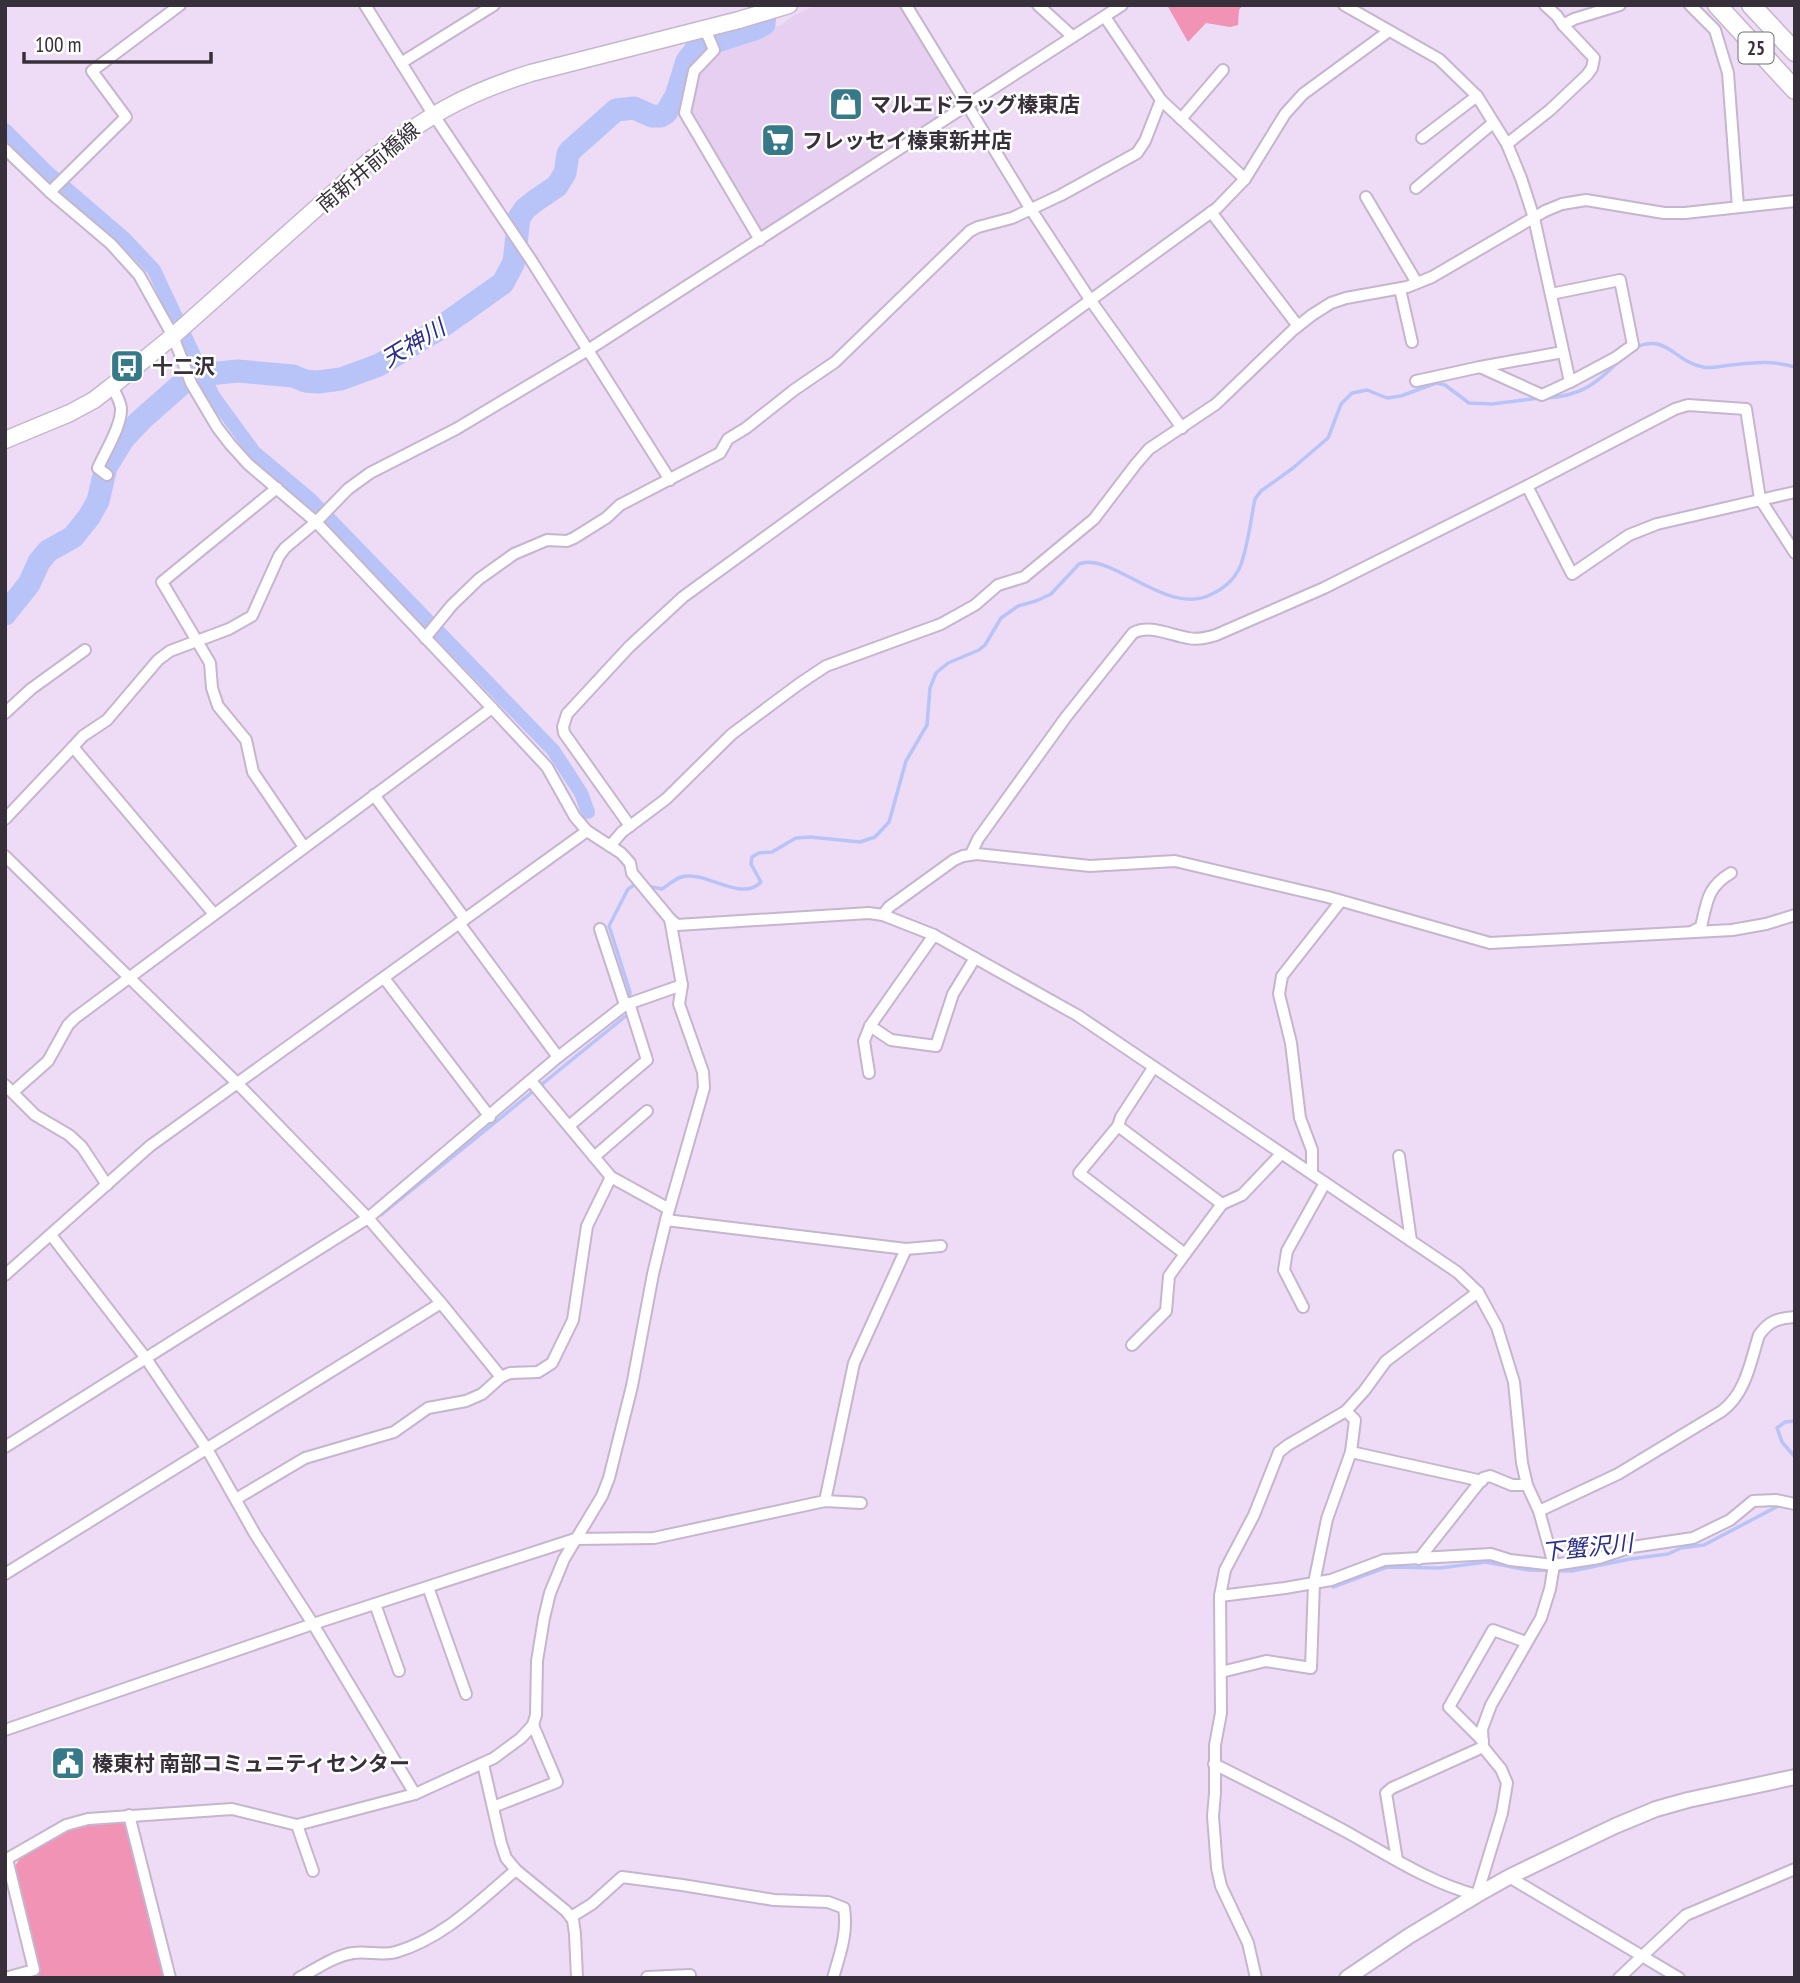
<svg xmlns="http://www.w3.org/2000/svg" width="1800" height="1983" font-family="'PT Sans Narrow','Noto Sans JP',sans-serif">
<rect width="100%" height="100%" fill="#eedcf6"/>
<polygon fill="#e6cff0" points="815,5 899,5 960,103 956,107 767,232 760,231 689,116 693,83 715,46 781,25 793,16"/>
<g fill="#f093b5">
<polygon points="1167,5 1243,5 1239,10 1238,25 1230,27 1206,23 1188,42"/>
<polygon points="119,1819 126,1822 165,1978 39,1978 14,1868 22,1855 77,1825"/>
</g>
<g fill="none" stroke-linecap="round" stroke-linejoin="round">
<g stroke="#b8c4f7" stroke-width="3.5">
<path d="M1634,348C1667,332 1674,362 1703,367C1711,369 1721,366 1730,365C1752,363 1773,360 1795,367"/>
<path d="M1546,398C1580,396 1595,385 1618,362"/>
<path d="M647,886L662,889C668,885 675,879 681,877C706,870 741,903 761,882L751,864L752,857L759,853L772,852L796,838L810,837L860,842L875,837L889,822L906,761L927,725L930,688L936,673L948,663L979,650L985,645L1001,618L1018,606L1036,601L1051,594L1079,564C1112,551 1167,618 1212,594C1225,588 1233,581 1239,569C1247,553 1251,518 1255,499L1261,491L1293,468L1328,438L1341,404L1352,393L1367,390L1387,398L1401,396L1436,383L1445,385L1469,403L1492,404L1539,398"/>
<polyline points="629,1001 630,992 609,926 628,889 636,884"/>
<polyline points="381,1215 627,1015 627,1012"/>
<polyline points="1795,1421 1785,1422 1777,1428 1782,1442 1795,1457"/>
<polyline points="1333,1587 1387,1567 1440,1568 1486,1562 1528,1570 1572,1571 1630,1559 1668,1554 1681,1548 1704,1545 1782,1504"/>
</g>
<polyline stroke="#b8c4f7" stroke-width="14" points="5,130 46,171 125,239 154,270 213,396 254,452 310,499 553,750 581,793 588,812"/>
<polyline stroke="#b8c4f7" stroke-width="23" points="5,614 29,584 39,562 48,551 73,537 89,517 98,501 106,467 124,438 141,420 184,382 198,375 238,371 293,376 305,381 318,382 341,379 379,365 434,332 503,283 514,262 519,218 525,209 535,201 557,186 565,173 568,154 571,150 616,110 634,108 652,116 661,116 666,113 676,96 687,61 694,52 702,46 757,28 764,24 766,5"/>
<g stroke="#c6b5ce" stroke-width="14">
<g id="minor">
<polyline points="365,5 433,114 531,260 670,480"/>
<polyline points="906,5 1030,208 1091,301 1182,428"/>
<polyline points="1038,5 1072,36"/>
<polyline points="1344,5 1439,59 1477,96 1507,144 1521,178 1534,218 1570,382 1542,395 1480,367 1416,381"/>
<polyline points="1545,5 1557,16 1563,25 1574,19 1620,5"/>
<polyline points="1690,5 1715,30 1728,73 1738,207"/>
<polyline points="705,29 714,50 694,71 685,113 760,240"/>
<polyline points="401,63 494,5"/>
<polyline points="1161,100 1245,179"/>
<polyline points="1181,119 1223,70"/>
<polyline points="1422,138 1477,96"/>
<polyline points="1507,144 1550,110 1587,75 1592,68 1594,58 1563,25"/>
<path d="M5,149L52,194L111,244L139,275L173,336L191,383L217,427L230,444L248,464L316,522L492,708L547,767L575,817L587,831L621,853L630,863L632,873L670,919L677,925L869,913L883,915L934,935L1077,1015L1457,1272L1478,1292L1497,1327L1514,1382L1522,1463L1527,1485L1539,1511L1554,1565L1550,1589L1541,1618L1491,1705L1482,1729L1483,1747L1501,1769L1507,1783L1502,1813L1477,1895C1433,1884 1391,1857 1352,1835C1306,1810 1260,1787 1214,1764"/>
<polyline points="1416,188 1493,123"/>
<polyline points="50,192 126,117 92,71 180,5"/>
<polyline points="1366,197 1417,283"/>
<polyline points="1211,212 1298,326"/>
<polyline points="1400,289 1412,342"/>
<polyline points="1551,294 1620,280 1633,345 1615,358 1570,382"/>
<polyline points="1480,367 1563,352"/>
<path d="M107,475L98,468C105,452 122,425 121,408C120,400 115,393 112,386"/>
<polyline points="1527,486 1572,574 1629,535 1657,524 1795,492"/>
<polyline points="277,488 162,582 210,663 212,688 218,706 246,740 253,772 304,847"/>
<polyline points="425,638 452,605 479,579 514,554 547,540 567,541 574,538 606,518 620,505 720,453 728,439 746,428 794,390 835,362 970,231 978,227 1012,218 1061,195 1137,153 1145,141 1161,100 1105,17"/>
<polyline points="5,713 31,689 85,650"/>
<polyline points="73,747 83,736 107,720 158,660 170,651 229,629 252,616 279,556 285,548 316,522 348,489 370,473 456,429 588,350 1122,5"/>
<polyline points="374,795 465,919"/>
<polyline points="5,819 73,747 214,914"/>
<polyline points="630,826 564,733 563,727 567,714 629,647 683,597 1217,208 1245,179 1285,114 1303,94 1389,31"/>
<polyline points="610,846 622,832 666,799 732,734 799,684 826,666 941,624 975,605 998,585 1024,577 1094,519 1136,464 1149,449 1216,404 1293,330 1312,315 1331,303 1346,298 1407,287 1432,277 1545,211 1562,204 1586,200 1664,213 1685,213 1795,201"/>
<path d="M971,854L978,839L1066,717L1133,633C1149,624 1170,635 1188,638C1198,640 1206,638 1216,635L1324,588L1527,486L1675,409L1688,405L1746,409L1760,499L1795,553"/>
<polyline points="5,856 237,1083 368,1218 441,1303 501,1377"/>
<polyline points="883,915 889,907 954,860 963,856 977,854 1090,866 1175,861 1328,897 1490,943 1732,930 1766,924 1795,915"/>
<polyline points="459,923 558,1057"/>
<polyline points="600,929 625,1005"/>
<path d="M1693,931L1701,927C1707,902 1707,887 1731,873"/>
<polyline points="384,978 490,1117"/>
<polyline points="870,1026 891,1040 936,1046 953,994 975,958"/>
<polyline points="1153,1068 1121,1117 1118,1126 1222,1204 1242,1195 1281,1154"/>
<polyline points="869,1073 864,1041 870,1026 934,935"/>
<polyline points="531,1081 611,1177 669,1209"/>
<polyline points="5,1085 35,1115 69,1135 82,1147 107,1185"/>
<polyline points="13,1092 48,1061 68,1025 75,1018 492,708"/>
<polyline points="569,1126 647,1060 629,1003"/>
<polyline points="1118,1126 1079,1173 1185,1254 1222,1204"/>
<polyline points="1399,1156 1411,1241"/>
<polyline points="594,1157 647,1111"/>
<polyline points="1312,1174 1312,1150 1300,1118 1291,1043 1279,994 1282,976 1341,901"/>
<polyline points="666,1220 906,1249 941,1246"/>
<polyline points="51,1235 145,1357 207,1449 255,1534 313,1624 415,1794"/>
<polyline points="5,1275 150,1146 587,831"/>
<polyline points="1303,1307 1284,1270 1287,1251 1325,1183"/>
<polyline points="1132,1345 1166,1311 1169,1276 1185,1254"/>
<polyline points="5,1447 368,1218 558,1057 625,1005 682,985"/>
<polyline points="1351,1452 1482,1481"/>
<polyline points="236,1499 305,1458 394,1432 428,1408 466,1401 482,1394 501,1377 510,1373 538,1372 552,1363 573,1320 587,1226 611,1177"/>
<polyline points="825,1501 854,1363 906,1249"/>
<path d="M1539,1511L1618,1474L1722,1411C1746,1393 1750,1363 1759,1335C1769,1321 1778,1318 1795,1317"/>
<polyline points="1419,1559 1483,1478 1490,1476 1512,1485 1527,1485"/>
<polyline points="5,1574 441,1303"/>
<polyline points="428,1587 466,1694"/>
<polyline points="1220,1596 1285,1588 1331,1580 1384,1560 1491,1554 1510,1560 1554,1565 1599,1558 1632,1547 1693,1538 1730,1520 1753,1501 1776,1500 1795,1504"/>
<polyline points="375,1604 399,1671"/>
<polyline points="1221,1672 1266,1661 1311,1668 1314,1583 1327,1519 1351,1452 1355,1420 1346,1411"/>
<polyline points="5,1730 313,1624 575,1539 654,1538 825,1501 861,1503"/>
<polyline points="1483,1741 1449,1707 1493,1630 1526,1642"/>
<polyline points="483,1764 501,1843 506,1858 516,1870 566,1911 573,1920 575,1934 577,1978"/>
<polyline points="493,1807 557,1782 533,1725"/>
<polyline points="129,1815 170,1978"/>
<polyline points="297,1825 313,1871"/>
<polyline points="5,1860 66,1825 88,1819 232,1809 297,1825 415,1794 494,1758 521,1738 533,1725 536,1715 537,1661 544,1618 550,1593 564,1559 602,1496 609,1478 632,1386 653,1274 666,1220 704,1088 703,1072 679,1004 682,985 670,919"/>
<polyline points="1397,1860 1386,1793 1392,1788 1483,1747"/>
<polyline points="1509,1877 1679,1978"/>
<path d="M571,1917L592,1904L622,1877L682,1885L774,1900L828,1902L844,1908C848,1933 840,1954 833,1978"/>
<polyline points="647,1977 690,1975 690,1978"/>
<polyline points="5,1978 34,1970 7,1859"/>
<path d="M299,1978C316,1969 334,1956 353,1953C367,1951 383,1956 396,1952C444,1938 479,1901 516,1870"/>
<polyline points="1256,1978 1248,1943 1221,1886 1217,1868 1213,1816 1215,1793 1215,1745 1221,1713 1220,1596 1225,1570 1254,1515 1279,1452 1288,1445 1346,1411 1364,1391 1386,1361 1478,1292"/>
<polyline points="1619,1978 1686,1915 1795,1869"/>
</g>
</g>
<g stroke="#c6b5ce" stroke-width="18">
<polyline id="tertiary" points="1347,1978 1409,1936 1477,1895 1509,1877 1615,1826 1656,1809 1688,1800 1795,1777"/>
</g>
<g stroke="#c6b5ce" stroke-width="19">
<path id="secondary" d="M5,440L70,413L94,400L112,386L173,336L367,163C423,118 463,94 531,73L739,20L789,5"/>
</g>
<g stroke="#c6b5ce" stroke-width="21">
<g id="primary">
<polyline points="1717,5 1795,90"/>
<polyline points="1751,5 1795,52"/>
</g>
</g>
<use href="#minor" stroke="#fff" stroke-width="10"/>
<use href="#tertiary" stroke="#fff" stroke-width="14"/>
<use href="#secondary" stroke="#fff" stroke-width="16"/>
<use href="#primary" stroke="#fff" stroke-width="18"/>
</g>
<defs>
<g id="shop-square" transform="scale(1.75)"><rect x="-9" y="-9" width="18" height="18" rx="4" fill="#367a89" stroke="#fff"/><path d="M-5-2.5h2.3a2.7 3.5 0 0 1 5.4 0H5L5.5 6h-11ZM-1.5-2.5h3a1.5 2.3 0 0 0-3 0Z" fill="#fff"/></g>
<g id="supermarket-square" transform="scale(1.75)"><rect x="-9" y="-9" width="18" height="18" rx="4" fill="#367a89" stroke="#fff"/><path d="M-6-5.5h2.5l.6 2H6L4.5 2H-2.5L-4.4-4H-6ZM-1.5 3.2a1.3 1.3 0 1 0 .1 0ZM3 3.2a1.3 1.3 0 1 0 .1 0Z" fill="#fff"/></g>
<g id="bus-square" transform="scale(1.75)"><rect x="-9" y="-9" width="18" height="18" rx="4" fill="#367a89" stroke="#fff"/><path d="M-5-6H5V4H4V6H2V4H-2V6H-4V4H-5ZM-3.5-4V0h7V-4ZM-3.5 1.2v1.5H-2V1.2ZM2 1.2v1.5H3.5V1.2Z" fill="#fff"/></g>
<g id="civic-square" transform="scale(1.75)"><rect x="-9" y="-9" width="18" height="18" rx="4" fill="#367a89" stroke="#fff"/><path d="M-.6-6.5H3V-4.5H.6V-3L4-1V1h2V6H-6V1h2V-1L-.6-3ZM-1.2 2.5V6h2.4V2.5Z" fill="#fff"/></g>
</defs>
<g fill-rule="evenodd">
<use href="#shop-square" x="846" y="104"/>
<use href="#supermarket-square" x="778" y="140"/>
<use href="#bus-square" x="127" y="366"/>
<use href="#civic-square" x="68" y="1763"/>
</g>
<g text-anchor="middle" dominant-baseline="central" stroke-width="5" stroke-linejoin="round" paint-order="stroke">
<rect fill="#fff" stroke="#736e75" stroke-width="2" x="1738.5" y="32.5" width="35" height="31" rx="5"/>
<g font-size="19" font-weight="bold" fill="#37303a">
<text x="1756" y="48">25</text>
</g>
<g font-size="21" font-weight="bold" fill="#37303a" stroke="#fff" text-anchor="start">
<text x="870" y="104">マルエドラッグ榛東店</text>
<text x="802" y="140">フレッセイ榛東新井店</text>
<text x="152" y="366">十二沢</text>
<text x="92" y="1763">榛東村 南部コミュニティセンター</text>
</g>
<g font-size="21" fill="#37303a" stroke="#fff">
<text transform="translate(368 167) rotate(-40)">南新井前橋線</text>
</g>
<g font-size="23" font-style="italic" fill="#2b2d8c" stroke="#fff">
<text transform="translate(413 343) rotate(-31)">天神川</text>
<text transform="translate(1587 1547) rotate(-6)">下蟹沢川</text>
</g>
</g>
<rect width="1800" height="1983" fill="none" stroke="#37303a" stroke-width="14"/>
<path d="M24 52v10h187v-10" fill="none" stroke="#37303a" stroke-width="3.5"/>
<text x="35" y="52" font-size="21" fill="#37303a" stroke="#ffffff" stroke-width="5" paint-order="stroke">100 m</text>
</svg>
